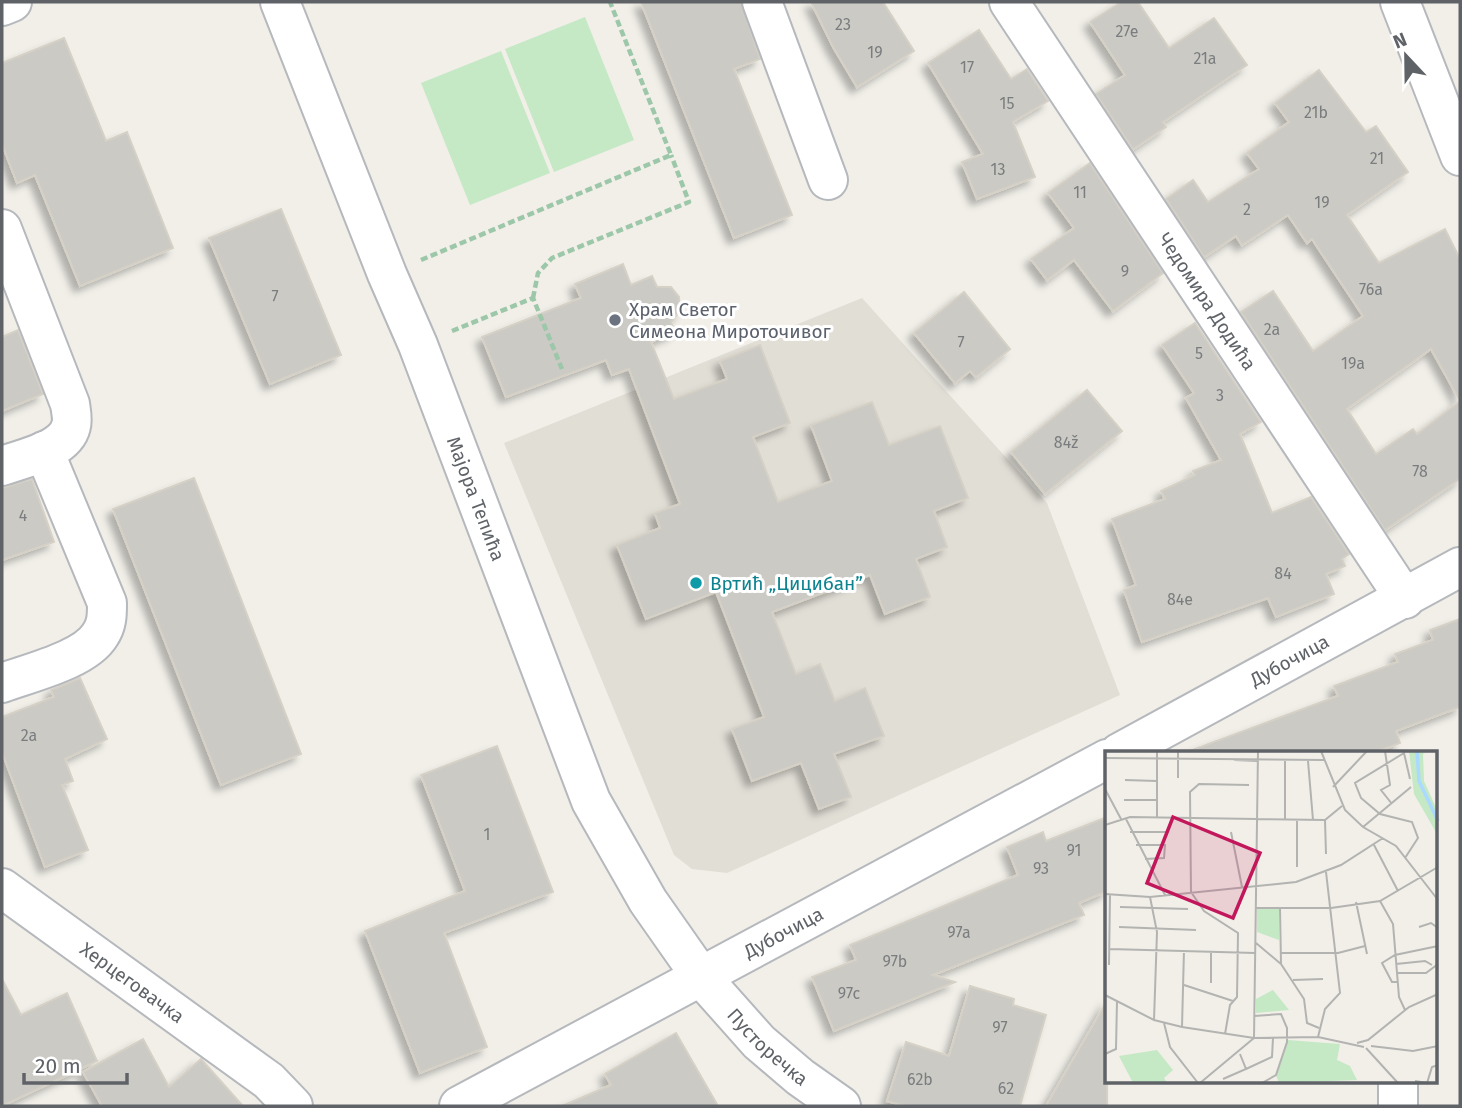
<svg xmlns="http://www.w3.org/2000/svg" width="1462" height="1108" font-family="'Fira Sans',sans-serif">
<defs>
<filter id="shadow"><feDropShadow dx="-6" dy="6" stdDeviation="3.5" flood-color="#0004"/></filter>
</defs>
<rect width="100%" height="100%" fill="#f1efe8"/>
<polygon fill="#e1ded6" points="862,298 1047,503 1120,695 727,873 692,869 674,855 504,443"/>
<g fill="#c5e8c5">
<polygon points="585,17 634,140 554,172 505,49"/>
<polygon points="501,51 550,173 470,205 421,83"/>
</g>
<g fill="#cccac5" stroke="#d6d1c6" stroke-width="2" filter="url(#shadow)">
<polygon points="641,2 741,2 760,59 734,69 792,215 734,238"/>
<polygon points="811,2 883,2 914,51 857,87 833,47"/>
<polygon points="1121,2 1138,2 1169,48 1214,18 1247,65 1163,122 1166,127 1133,149 1096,94 1125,75 1090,22"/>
<polygon points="979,30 1011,79 1027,69 1048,101 1013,122 1035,177 977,199 962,162 983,154 928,63"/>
<polygon points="64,38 106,141 127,132 173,248 80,286 35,175 17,183 2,144 2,63"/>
<polygon points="1319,70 1366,132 1376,126 1408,172 1347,215 1379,263 1445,229 1460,259 1460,401 1431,349 1347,409 1376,454 1413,429 1417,434 1460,401 1460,479 1385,530 1241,312 1273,291 1313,351 1363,316 1312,239 1307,243 1288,215 1242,245 1236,236 1204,257 1166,199 1193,180 1208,202 1259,169 1247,153 1289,122 1275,103"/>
<polygon points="1090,163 1163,273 1113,311 1074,260 1047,280 1031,259 1074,228 1048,193"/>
<polygon points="281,209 341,355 270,384 209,238"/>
<polygon points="623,264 631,285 652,276 657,287 671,287 679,297 680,311 671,322 675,332 651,342 674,399 727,379 720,361 760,345 790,423 753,437 778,502 832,481 811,425 872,402 889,445 940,426 968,498 934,511 947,547 916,559 930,597 885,614 870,575 772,612 796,674 820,664 835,701 865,688 884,736 834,754 851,797 819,809 801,763 752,781 732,729 764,717 716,592 646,619 617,545 660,528 655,513 680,504 629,369 612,375 606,360 506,397 482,337 581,298 575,284"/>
<polygon points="964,292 1010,349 976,377 970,371 955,383 914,333"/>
<polygon points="1195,323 1261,422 1240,434 1272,513 1311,497 1349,554 1342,559 1345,566 1326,574 1334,594 1276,617 1268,598 1142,642 1124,590 1136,585 1112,519 1165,499 1161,491 1195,475 1193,471 1221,460 1186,398 1194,393 1162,345"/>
<polygon points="18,330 43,394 2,411 2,337"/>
<polygon points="1087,390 1122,431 1045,494 1011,452"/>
<polygon points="194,478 301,754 221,785 113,509"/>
<polygon points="32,479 54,542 2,560 2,488"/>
<polygon points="1460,619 1460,707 1396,731 1400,743 1373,753 1193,753 1192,750 1338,696 1334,686 1398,662 1395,654 1433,640 1430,630"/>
<polygon points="80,678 107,739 65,759 73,781 62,785 88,850 45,867 2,752 2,717 54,697 51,690"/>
<polygon points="497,746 553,892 444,933 487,1047 420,1073 365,931 465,891 421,775"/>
<polygon points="1107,817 1107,891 1079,903 1084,915 933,975 955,982 834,1031 812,977 856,960 850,945 1018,875 1007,847 1043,832 1046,841"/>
<polygon points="2,979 21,1015 67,993 97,1061 2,1106"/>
<polygon points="970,986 1014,999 1013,1005 1046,1015 1020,1106 905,1106 887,1101 906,1042 949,1056"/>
<polygon points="1107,1001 1107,1106 1046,1106"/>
<polygon points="676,1033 718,1106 562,1106 611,1085 605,1074"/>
<polygon points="143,1039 169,1087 201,1059 243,1106 102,1106 83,1072"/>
</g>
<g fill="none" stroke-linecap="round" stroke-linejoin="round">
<g stroke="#b5b8bc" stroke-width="42">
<g id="minor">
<path id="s1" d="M280,2L387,274L418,345L591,801L648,901L702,978L759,1042L800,1077L841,1106"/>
<polyline points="762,2 828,180"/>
<path id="s2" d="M1009,2L1405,599"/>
<polyline points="1400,2 1460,156"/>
<polyline points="2,6 12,2"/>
<path d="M2,229L70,404C71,411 73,420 71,426C65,451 23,458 2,466"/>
<path d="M2,683C29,673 85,660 100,635C107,625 107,615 107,603L44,451"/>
<path id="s3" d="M1119,753L1460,567"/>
<path id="s4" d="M2,888L269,1081L293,1106"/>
<path id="s5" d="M459,1106L1107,759"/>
<polyline points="1398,1106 1398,1082"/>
</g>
</g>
<g stroke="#9cc7a9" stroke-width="4.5" stroke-dasharray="7 3.5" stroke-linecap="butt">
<polyline points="421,260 671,155 610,2"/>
<polyline points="533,298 538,273 552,258 689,202 671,155"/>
<polyline points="452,331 533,298 562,369"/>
</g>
<use href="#minor" stroke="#fff" stroke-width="38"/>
</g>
<circle fill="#6b7280" stroke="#fff" stroke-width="2.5" cx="615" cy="320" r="7"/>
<circle fill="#0f9aa8" stroke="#fff" stroke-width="2.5" cx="696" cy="583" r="7"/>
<g text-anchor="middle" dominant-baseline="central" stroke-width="6" stroke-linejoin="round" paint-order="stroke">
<g font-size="16" fill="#7a7d7f">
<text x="843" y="24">23</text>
<text x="1127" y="31">27e</text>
<text x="875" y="52">19</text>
<text x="1205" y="58">21a</text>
<text x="967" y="67">17</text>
<text x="1007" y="103">15</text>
<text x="1316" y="112">21b</text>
<text x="1377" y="158">21</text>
<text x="998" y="169">13</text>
<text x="1080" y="192">11</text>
<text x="1322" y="202">19</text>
<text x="1247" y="209">2</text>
<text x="1125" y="271">9</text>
<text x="1371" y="289">76a</text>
<text x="275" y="296">7</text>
<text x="1272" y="329">2a</text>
<text x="961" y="342">7</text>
<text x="1199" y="353">5</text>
<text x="1353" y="363">19a</text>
<text x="1220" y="395">3</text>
<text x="1066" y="442">84ž</text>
<text x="1420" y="471">78</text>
<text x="23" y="515">4</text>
<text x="1283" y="573">84</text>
<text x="1180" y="599">84e</text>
<text x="29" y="735">2a</text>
<text x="487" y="834">1</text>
<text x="1074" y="850">91</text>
<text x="1041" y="868">93</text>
<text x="959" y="932">97a</text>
<text x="895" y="961">97b</text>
<text x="849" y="993">97c</text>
<text x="1000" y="1027">97</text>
<text x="920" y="1079">62b</text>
<text x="1006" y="1088">62</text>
</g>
<g font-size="19" fill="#5f6368" stroke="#fff">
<text stroke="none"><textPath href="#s2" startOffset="359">Чедомира Додића</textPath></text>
<text stroke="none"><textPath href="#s1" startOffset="534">Мајора Тепића</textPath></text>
<text stroke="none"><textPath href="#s3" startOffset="194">Дубочица</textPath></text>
<text stroke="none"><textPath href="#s5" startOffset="368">Дубочица</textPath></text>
<text stroke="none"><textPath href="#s4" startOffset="161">Херцеговачка</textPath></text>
<text stroke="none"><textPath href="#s1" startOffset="1162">Пусторечка</textPath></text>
</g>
<g font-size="19" fill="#5b616d" stroke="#fff" text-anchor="start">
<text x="629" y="309">Храм Светог<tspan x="629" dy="22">Симеона Мироточивог</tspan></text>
</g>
<g font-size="19" fill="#0d838f" stroke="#fff" text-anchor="start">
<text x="710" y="583">Вртић „Цицибан”</text>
</g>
</g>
<g transform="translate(1105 751)">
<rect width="332" height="332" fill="#f1efe8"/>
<path d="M304,0H322L318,3L319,30L332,59V83L309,43ZM152,158H174V189L152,181ZM168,239L184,259L151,262V248ZM183,289L235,293L232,309L245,315L252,329L174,332L171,324ZM52,299L68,319L59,327L62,332H28L14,305Z" fill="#c5e8c5"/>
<path fill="none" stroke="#aadaff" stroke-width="3.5" d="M312,0L314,30L333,70"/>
<path fill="none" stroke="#b3b3b1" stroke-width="2" d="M216,0L240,59L258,76L291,95L333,149M280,0L285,34L276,39L287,53M0,7L219,9M129,9L152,10M203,10L208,69M73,27V0M20,29L52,30M228,36L262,0M0,38L16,68M19,49H52M52,66V0M21,68L60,144M180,68V10M220,69L221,103M0,74L25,66L220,69L237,55M258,76L306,36M25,81H63M126,81L137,136M31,94H60L59,107L40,108M269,94L293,140M300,107L313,87L307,71L275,63L256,47L250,32L299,2L305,28M192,116V69M0,143L45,146L191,131L236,114L278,87M45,146L52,181L49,269M275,150L288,173L294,246L300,259M251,151L262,203M15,156L83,158M150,157H226L275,150L333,116M175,157L176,213L199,248L202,272L214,277M14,176L91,179M314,176L326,172L333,177M151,192L176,213M5,198L150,202M175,202H233L260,195M291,213L320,210L327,214M4,214L5,144M292,222H321L333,213M188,229L218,228M293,231H287L277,212L290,204L333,195M106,232V200M79,234L128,250M0,244L49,269L77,276L149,287L213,286L259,296M149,265L176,263L182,277V291L171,324L157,332M59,272L65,296L93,332M77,276L79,199M120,283L125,254L132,246L133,182L99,160L86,141L85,41L94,33L144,34M213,286L220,258L235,242L221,121M149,287L153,0M252,292L263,289L304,256L333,243M266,295L308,300L333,295M261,297L293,332M0,303L11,298L12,250M141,318L167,306L168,287M118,328L141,318L135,303M310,330L322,332L327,316L333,314M95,332L149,287M212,332H257"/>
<path fill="#c2185b" fill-opacity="0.15" stroke="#c2185b" stroke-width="3.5" d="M68,66L155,102L128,167L42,132Z"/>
<rect width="332" height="332" fill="none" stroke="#5f6368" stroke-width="3.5"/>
</g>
<rect width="1462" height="1108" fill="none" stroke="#5f6368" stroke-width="7"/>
<g transform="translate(1406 56) rotate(338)" stroke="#ffffff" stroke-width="5" paint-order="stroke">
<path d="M0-5L12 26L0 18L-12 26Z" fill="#5f6368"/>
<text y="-10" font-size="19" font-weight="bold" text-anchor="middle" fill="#5f6368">N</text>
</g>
<path d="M24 1073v10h103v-10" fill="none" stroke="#5f6368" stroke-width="3.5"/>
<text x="35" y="1073" font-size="21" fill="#5f6368" stroke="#ffffff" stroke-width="5" paint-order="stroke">20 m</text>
</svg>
